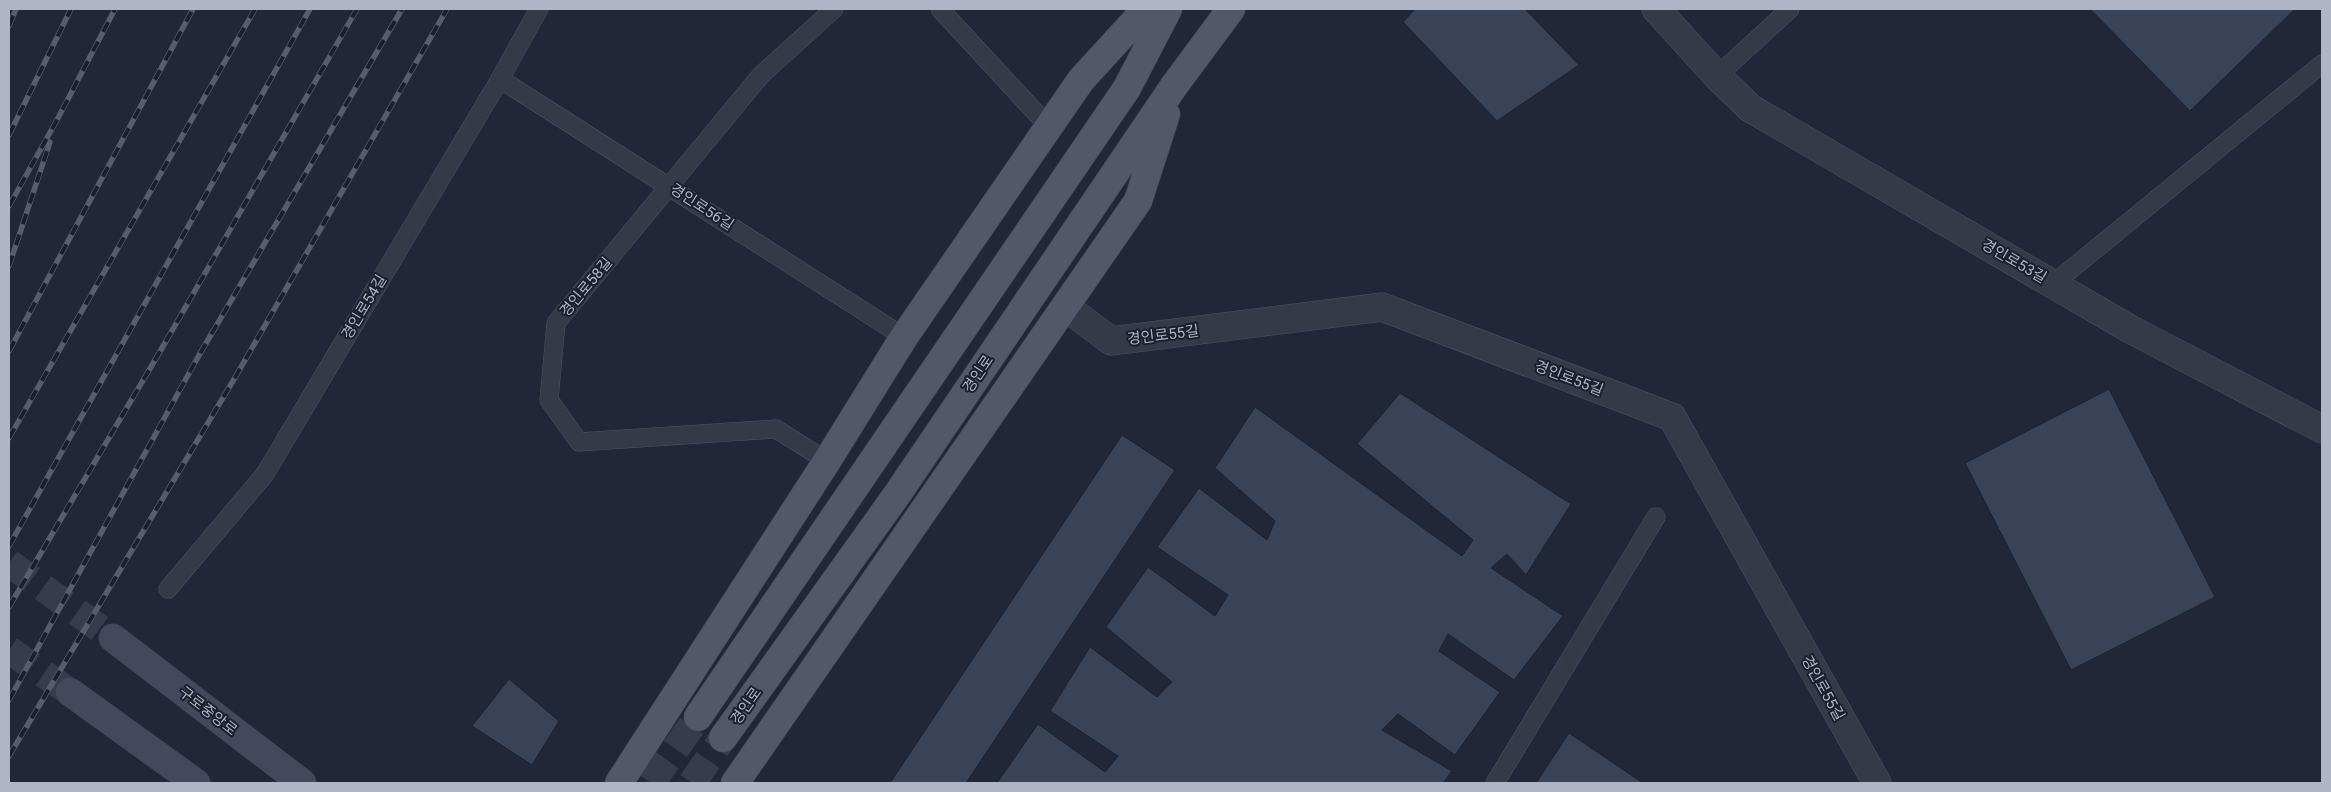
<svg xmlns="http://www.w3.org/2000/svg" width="2331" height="792" font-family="Roboto,'Noto Sans KR',sans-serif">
<rect width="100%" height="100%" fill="#212739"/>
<g fill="#3a4257" stroke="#1c2130">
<polygon points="1415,9 1525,9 1579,65 1497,121 1403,22"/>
<polygon points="2090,9 2295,9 2190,111"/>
<polygon points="2109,389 2215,597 2071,670 1965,463"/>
<polygon points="1400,393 1571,504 1526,575 1507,554 1491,568 1563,616 1514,680 1448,634 1439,651 1500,692 1455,755 1398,714 1382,730 1452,771 1443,783 997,783 1038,724 1105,772 1118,756 1050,711 1090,647 1157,697 1172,682 1106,627 1148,567 1215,616 1228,595 1157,547 1199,488 1267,540 1275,521 1215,468 1255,407 1462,556 1473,540 1357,444"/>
<polygon points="1122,435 1175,470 966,783 890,783"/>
<polygon points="509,679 559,721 532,765 472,726"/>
<polygon points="1569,733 1643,783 1536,783"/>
</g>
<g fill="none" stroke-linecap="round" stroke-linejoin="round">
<g stroke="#363c4e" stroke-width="28" stroke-dasharray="28 14" stroke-linecap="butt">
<polyline points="9,563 113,638"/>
<polyline points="9,650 70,692"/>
</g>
<g stroke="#363c4e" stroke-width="28" stroke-dasharray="28 14" stroke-linecap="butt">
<polyline points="651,783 698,717"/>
<polyline points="692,783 723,738"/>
</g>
<g stroke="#4f5464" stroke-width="19">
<g id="service">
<polyline points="940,9 1049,127"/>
<polyline points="1717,76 1790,9"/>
<polyline points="500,79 904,337"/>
<polyline points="2053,284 2322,64"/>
<polyline points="827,461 776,429 579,442 549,400 556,323 761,75 834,9"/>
<polyline points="168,589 265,474 500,79 539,9"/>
<polyline points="1495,783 1656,517"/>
</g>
</g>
<g stroke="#4f5464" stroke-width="29">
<g id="minor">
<polyline points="1656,9 1717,76 1750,108 2130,329 2322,429"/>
<polyline points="1066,307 1111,341 1382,307 1672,417 1877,783"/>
</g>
</g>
<g stroke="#3e4353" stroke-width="29">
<g id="secondary">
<polyline points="113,638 302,783"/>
<polyline points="70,692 196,783"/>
</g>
</g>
<g stroke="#3e4353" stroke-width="29">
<g id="primary">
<polyline points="698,717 1127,88 1168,9"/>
<polyline points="723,738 896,496 1174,86 1231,9"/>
<polyline points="619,783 827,461 904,337 1081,80 1146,9"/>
<polyline points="735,783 1138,201 1166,114"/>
</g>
</g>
<use href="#service" stroke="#353a49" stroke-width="18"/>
<use href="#minor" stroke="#353a49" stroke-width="28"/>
<use href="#secondary" stroke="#43485c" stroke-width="28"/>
<use href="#primary" stroke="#525869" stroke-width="28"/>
<g stroke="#565d70" stroke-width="5.5">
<g id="rail">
<polyline points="9,26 16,9"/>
<polyline points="9,135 71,9"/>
<polyline points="9,206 57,120 115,9"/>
<polyline points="9,266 50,142"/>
<polyline points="9,351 193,9"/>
<polyline points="9,438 255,9"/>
<polyline points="9,546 310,9"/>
<polyline points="9,607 158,355 357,9"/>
<polyline points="9,700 198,357 402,9"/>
<polyline points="9,756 233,381 447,9"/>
</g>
</g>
<use href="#rail" stroke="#1a1f2e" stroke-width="4" stroke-dasharray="11" stroke-linecap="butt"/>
</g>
<g text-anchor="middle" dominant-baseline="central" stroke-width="4" stroke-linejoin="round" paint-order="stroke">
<g font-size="15" fill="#afb4c6" stroke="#1a1f2e">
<text transform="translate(702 207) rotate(33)">경인로56길</text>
<text transform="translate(2014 261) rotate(30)">경인로53길</text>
<text transform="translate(586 287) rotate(-50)">경인로58길</text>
<text transform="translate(364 307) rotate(-59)">경인로54길</text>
<text transform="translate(1163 335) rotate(-7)">경인로55길</text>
<text transform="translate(978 374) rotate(-56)">경인로</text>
<text transform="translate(1569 378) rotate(21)">경인로55길</text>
<text transform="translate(1823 688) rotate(61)">경인로55길</text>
<text transform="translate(746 706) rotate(-55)">경인로</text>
<text transform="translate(208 711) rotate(38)">구로중앙로</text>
</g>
</g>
<rect width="2331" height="792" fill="none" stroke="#afb4c6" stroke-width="20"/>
</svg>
